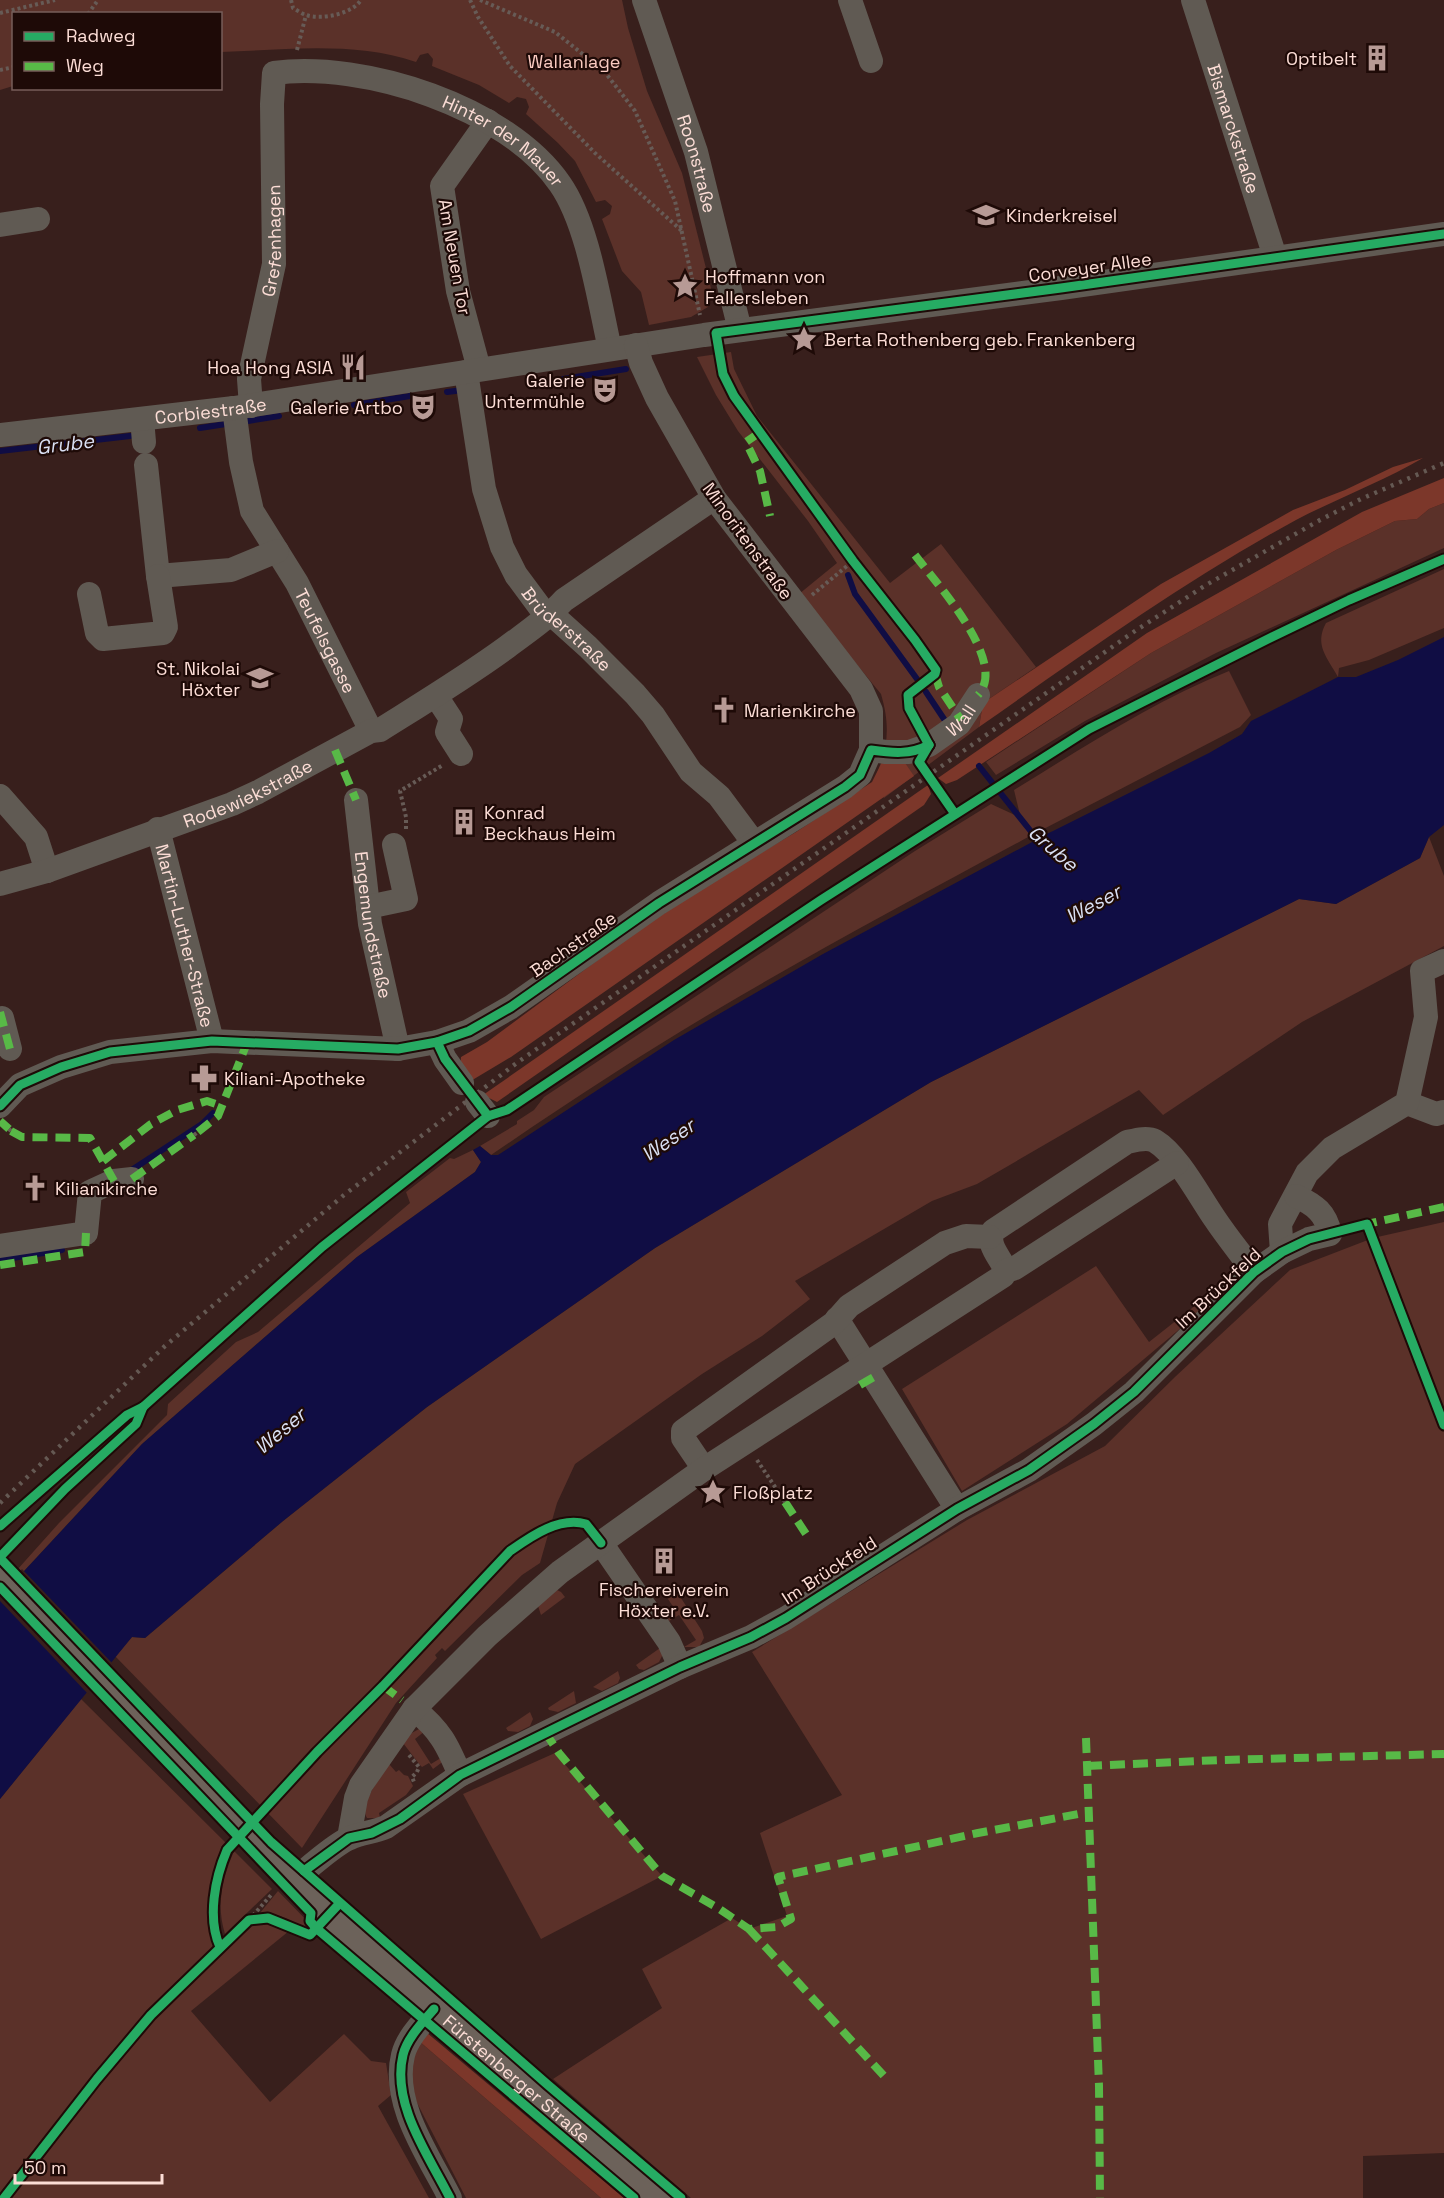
<svg xmlns="http://www.w3.org/2000/svg" width="1444" height="2198" font-family="'Space Grotesk',sans-serif">
<rect width="100%" height="100%" fill="#381f1c"/>
<g fill="#5b3129">
<path d="M0,0H622L628,28L647,91L682,173L712,292L708,307L691,317L649,325L641,292L622,271L602,219L610,214L612,206L605,200L596,202L575,161L558,143L526,114L529,107L526,99L517,97L509,103L479,85L432,66L433,59L428,53L420,55L416,62C354,41 285,50 221,52L220,14H14L13,86L0,90Z"/>
<path d="M731,352L734,369L757,416L890,583L941,544L1036,667L983,703L979,727L884,798L873,782C888,750 891,728 881,694L799,594L837,563L808,521L738,431L716,395L697,357Z"/>
<polygon points="1444,503 1444,548 1216,653 1085,721 996,775 986,762 1151,653 1336,550 1395,521 1417,519 1429,509"/>
<path d="M1444,569V628L1369,660L1339,668L1338,677C1327,657 1314,645 1326,623Z"/>
<path d="M1229,671L1251,715L1240,727L1034,834L1020,815L1014,790C1084,747 1154,701 1229,671Z"/>
<path d="M991,804L1017,816L1032,835C925,893 817,950 713,1012C637,1057 564,1105 491,1155L480,1146L517,1124V1121L534,1110L544,1097L915,851Z"/>
<polygon points="1429,837 1444,876 1444,946 1302,1022 1163,1115 1139,1090 977,1184 932,1201 795,1281 810,1299 762,1336 702,1374 575,1464 557,1503 540,1563 522,1575 445,1651 442,1648 435,1655 437,1658 396,1703 302,1848 115,1656 132,1637 145,1638 283,1521 427,1407 655,1248 931,1082 1299,899 1336,904 1420,858"/>
<polygon points="473,1150 481,1162 475,1172 357,1257 142,1444 0,1597 0,1589 59,1523 167,1415 168,1404 236,1342 258,1332 410,1203 406,1192 450,1158 454,1159"/>
<polygon points="1444,1222 1444,2153 1363,2156 1363,2198 691,2198 553,2079 662,2008 642,1969 732,1918 749,1929 787,1916 760,1833 842,1795 752,1652 967,1520 1105,1446 1176,1376 1290,1270 1373,1238"/>
<polygon points="1096,1266 1149,1342 1201,1301 1207,1306 1067,1424 962,1491 902,1389"/>
<polygon points="674,1587 702,1631 704,1638 699,1647 684,1647 696,1640 679,1615 669,1621 665,1616 674,1608 664,1593"/>
<polygon points="557,1590 561,1592 565,1597 541,1615 538,1606"/>
<polygon points="660,1648 663,1654 659,1662 644,1670 639,1669 636,1665"/>
<polygon points="618,1671 620,1678 618,1683 602,1691 593,1687"/>
<polygon points="574,1691 576,1703 558,1712 549,1710 548,1708"/>
<path d="M81,1699L226,1843C210,1874 206,1913 215,1947L166,1995L170,2000L246,1927L265,1922L289,1931L191,2011L270,2102L344,2034L371,2061L386,2063L391,2095L378,2106L429,2198H0V1799Z"/>
<polygon points="530,1712 533,1719 530,1726 518,1732 508,1731 506,1728"/>
<polygon points="419,1729 425,1731 415,1739 431,1764 444,1756 445,1760 433,1769 429,1763 422,1767 420,1765 403,1743 408,1735"/>
<polygon points="555,1753 662,1876 541,1939 463,1794"/>
<path d="M389,1764L396,1772L399,1770L404,1775L408,1776L413,1786L406,1795L379,1813L380,1818H367C358,1804 382,1776 389,1764Z"/>
<path d="M234,1851L272,1889L225,1934C216,1905 222,1879 234,1851Z"/>
<path d="M278,1891L314,1928L310,1931C294,1922 279,1912 260,1913Z"/>
<polygon points="419,2041 601,2198 466,2198 413,2095 409,2060"/>
</g>
<g fill="#7c372a">
<path d="M1423,458C1382,482 1338,498 1296,520C1185,580 1082,655 979,727L983,703L1161,584L1293,510L1345,490L1393,467Z"/>
<polygon points="1444,478 1444,503 1429,509 1417,519 1395,521 1336,550 1151,653 957,780 946,784 938,778 1147,633 1362,512"/>
<polygon points="903,760 914,776 511,1057 459,1088 461,1057 487,1042 637,931 714,881 796,832 872,782 882,762"/>
<polygon points="928,785 931,794 924,805 497,1102 483,1095"/>
<polygon points="426,2032 624,2198 601,2198 419,2041"/>
</g>
<polygon fill="#100d44" points="1444,637 1444,825 1429,837 1420,858 1336,904 1299,899 931,1082 655,1248 427,1407 283,1521 145,1638 132,1637 0,1799 0,1597 142,1444 357,1257 475,1172 481,1162 473,1150 480,1146 491,1155 498,1155 674,1040 823,954 1034,841 1032,835 1034,834 1040,837 1053,831 1209,753 1242,734 1251,721 1338,677 1356,677 1398,660"/>
<polygon fill="#381f1c" points="22,1569 113,1664 88,1694 0,1601 0,1593"/>
<g fill="none" stroke-linecap="round" stroke-linejoin="round">
<g stroke="#100d44" stroke-width="6">
<polyline points="563,379 626,369"/>
<polyline points="447,392 463,390"/>
<polyline points="354,405 410,396"/>
<polyline points="242,422 279,416"/>
<polyline points="200,428 232,423"/>
<polyline points="0,451 130,436"/>
<polyline points="848,575 855,594 917,679"/>
<polyline points="926,692 944,719"/>
<polyline points="979,766 1037,839"/>
<polyline points="130,1171 202,1124 213,1113"/>
<polyline points="0,1260 62,1250"/>
</g>
<g stroke="#675b56" stroke-width="4" stroke-dasharray="3 3" stroke-linecap="butt">
<path d="M291,0L293,8C297,10 302,14 306,15C322,20 352,14 361,0"/>
<polyline points="470,0 478,17 510,66 595,153 682,231"/>
<polyline points="480,0 555,32 604,71 635,111 675,201 700,315"/>
<polyline points="0,13 55,0"/>
<polyline points="88,14 98,0"/>
<polyline points="297,50 306,15"/>
<polyline points="0,70 14,67"/>
<polyline points="812,595 853,561"/>
<polyline points="919,726 909,708 908,695 927,680"/>
<polyline points="406,829 406,817 400,791 443,765"/>
<polyline points="9,1129 11,1131"/>
<polyline points="194,1135 198,1132"/>
<polyline points="757,1460 785,1502"/>
<polyline points="409,1755 419,1767 417,1772 412,1777 414,1782"/>
<polyline points="249,1920 272,1894"/>
</g>
<g stroke="#605a53" stroke-width="24">
<path id="s1" d="M644,0L696,152L740,330"/>
<polyline points="850,0 871,61"/>
<path id="s2" d="M1193,0L1275,257"/>
<polyline points="0,225 38,219"/>
<polyline points="479,369 458,291 442,186 488,121"/>
<path id="s3" d="M466,372L484,489L502,547L516,575L542,610L558,620L588,647L635,694L653,715L691,772L719,796L754,843"/>
<path id="s4" d="M251,406L249,379L274,264L272,104L274,73C364,61 507,107 560,184C588,224 599,301 610,349"/>
<path id="s5" d="M234,408L241,462L252,511L297,583L371,731"/>
<polyline points="142,419 144,442"/>
<path id="s6" d="M0,435L234,408L704,335L1061,288L1444,234"/>
<polyline points="146,465 158,576 231,570 277,551"/>
<polyline points="89,594 97,633 103,639 163,633 166,627 158,576"/>
<polyline points="436,696 451,719 447,732 461,754"/>
<path id="s7" d="M871,750L886,752H909L929,745L959,724L978,695"/>
<polyline points="0,796 36,837 47,871"/>
<path id="s8" d="M356,800L370,924L398,1049"/>
<path id="s9" d="M158,829L212,1041"/>
<path id="s10" d="M0,884L47,871L232,804L258,792L371,731L380,730C423,703 466,677 507,647C527,632 547,619 564,600L714,498"/>
<polyline points="368,907 406,899 394,845"/>
<polyline points="2,1018 10,1049"/>
<polyline points="437,1042 445,1059 462,1083"/>
<polyline points="477,1102 488,1116"/>
<polyline points="1407,1103 1436,1114 1444,1112"/>
<polyline points="0,1106 20,1085 61,1067 110,1052 212,1041 398,1049 437,1042 469,1031 511,1007 659,903 845,787 860,775 871,750 871,711 861,689 714,498 657,398 641,363 636,345"/>
<polyline points="0,1246 86,1233 90,1192 114,1181 132,1179"/>
<polyline points="1282,1252 1280,1224 1307,1173 1332,1148 1407,1103 1426,1017 1422,971 1444,961"/>
<path d="M1006,1271C1001,1258 986,1245 993,1231L1127,1142C1136,1140 1147,1137 1155,1141C1178,1155 1199,1196 1215,1219C1227,1237 1241,1254 1254,1272"/>
<polyline points="837,1319 957,1509"/>
<polyline points="704,1469 683,1438 683,1431 834,1323 849,1306 945,1243 966,1236 990,1237"/>
<polyline points="601,1543 669,1642 680,1667"/>
<path d="M414,1709C440,1730 447,1744 460,1775"/>
<polyline points="349,1838 356,1798 361,1785 414,1709 487,1636 560,1572 704,1469 1003,1276 1006,1271 1015,1268 1177,1163"/>
<path d="M294,1881C305,1870 337,1843 350,1838C361,1833 374,1832 386,1827L460,1775L680,1667L751,1637L786,1618L957,1509L1029,1470L1094,1424L1134,1392L1254,1272L1282,1252L1309,1239L1330,1234C1326,1213 1315,1205 1296,1196"/>
<path d="M434,2009C423,2022 407,2038 403,2055C391,2104 429,2156 450,2198"/>
</g>
<path stroke="#6c625a" stroke-width="30" id="s11" d="M0,1573L328,1917L657,2198"/>
<polyline stroke="#655953" stroke-width="4.5" stroke-dasharray="3 6" stroke-linecap="butt" points="0,1503 165,1346 344,1195 518,1062 1135,631 1206,585 1320,520 1361,499 1444,463"/>
<g stroke="#58b947" stroke-width="8" stroke-dasharray="15 8" stroke-linecap="butt">
<polyline points="759,433 746,442 760,471 770,516"/>
<path d="M915,555C936,583 1009,662 978,695"/>
<polyline points="935,674 939,687 961,720"/>
<polyline points="335,750 356,800"/>
<polyline points="0,1012 10,1049"/>
<polyline points="0,1121 9,1129"/>
<polyline points="11,1131 22,1137 90,1138 114,1181"/>
<polyline points="198,1132 218,1116 247,1043"/>
<polyline points="103,1161 151,1124 177,1110 207,1101 222,1106"/>
<polyline points="132,1179 194,1135"/>
<polyline points="1362,1225 1444,1207"/>
<polyline points="0,1265 85,1252 86,1233"/>
<polyline points="860,1385 874,1377"/>
<polyline points="785,1502 808,1537"/>
<polyline points="383,1686 402,1700"/>
<polyline points="545,1732 559,1753 662,1876 718,1908 749,1929 777,1927 791,1919 778,1877 978,1833 1089,1812"/>
<polyline points="1086,1738 1099,2086 1100,2198"/>
<polyline points="1087,1766 1221,1760 1444,1754"/>
<polyline points="749,1929 884,2076"/>
</g>
<g stroke="#1e0a07" stroke-width="13">
<g id="cycleway">
<polyline points="929,745 909,708 908,695 935,674 936,670 915,640 853,561 734,396 723,374 716,333 1061,288 1444,234"/>
<polyline points="929,745 919,762 955,814"/>
<polyline points="437,1042 445,1059 488,1116"/>
<path d="M0,1106L20,1085L61,1067L110,1052L212,1041L398,1049L437,1042L469,1031L511,1007L659,903L845,787L860,775L871,750C892,753 910,755 929,745"/>
<polyline points="0,1526 127,1415 143,1407 322,1247 488,1116 507,1110 821,900 1089,729 1266,640 1349,600 1444,559"/>
<polyline points="0,1557 65,1489 136,1424 143,1407"/>
<polyline points="0,1558 271,1842 548,2085 681,2198"/>
<polyline points="0,1587 311,1913 310,1921 316,1928 634,2198"/>
<polyline points="304,1871 349,1838 372,1833 400,1819 460,1775 680,1667 751,1637 786,1618 957,1509 1029,1470 1094,1424 1134,1392 1254,1272 1282,1252 1309,1239 1367,1224 1444,1425"/>
<path d="M220,1947C207,1918 215,1878 227,1850L317,1752L383,1686L510,1551C530,1537 559,1516 586,1524L601,1543"/>
<path d="M434,2009C423,2022 407,2038 403,2055C391,2104 429,2156 450,2198"/>
<polyline points="4,2198 97,2079 151,2015 249,1920 268,1918 310,1935 339,1904"/>
</g>
</g>
<use href="#cycleway" stroke="#26ab63" stroke-width="9"/>
</g>
<defs>
<g id="building-bare" transform="scale(2.07)"><path d="M-4-6H4V6H1V3H-1V6H-4ZM-2.5-4.3h1.7v1.8h-1.7ZM.8-4.3h1.7v1.8H.8ZM-2.5-1h1.7V.8h-1.7ZM.8-1h1.7V.8H.8Z" fill="#b79a95" stroke="#1e0a07" stroke-width="2.5" paint-order="stroke"/></g>
<g id="school-bare" transform="scale(2.07)"><path d="M0-5L7-2L0 1L-7-2ZM-4 1L0 2.5L4 1V4Q0 6-4 4Z" fill="#b79a95" stroke="#1e0a07" stroke-width="2.5" paint-order="stroke"/></g>
<g id="sight-bare" transform="scale(2.07)"><path d="M0-6L1.8-2.2L6-1.7L2.9 1.2L3.7 5.4L0 3.3L-3.7 5.4L-2.9 1.2L-6-1.7L-1.8-2.2Z" fill="#b79a95" stroke="#1e0a07" stroke-width="2.5" paint-order="stroke"/></g>
<g id="restaurant-bare" transform="scale(2.07)"><path d="M-5-6h1v4h1v-4h1v4h1v-4h1v5L-1.5 .5V6h-2V.5L-5-1ZM5-6V6H3V1.5H1.5Q1.5-4 5-6Z" fill="#b79a95" stroke="#1e0a07" stroke-width="2.5" paint-order="stroke"/></g>
<g id="theatre-bare" transform="scale(2.07)"><path d="M-5-5.5Q0-4 5-5.5V0Q5 5 0 6Q-5 5-5 0ZM-3.3-2.5H-1v1.5H-3.3ZM1-2.5H3.3v1.5H1ZM-2.8 1Q0 5.5 2.8 1Z" fill="#b79a95" stroke="#1e0a07" stroke-width="2.5" paint-order="stroke"/></g>
<g id="church-bare" transform="scale(2.07)"><path d="M-1.2-6h2.4v3.5h3.3v2.4h-3.3V6h-2.4V-.1h-3.3v-2.4h3.3Z" fill="#b79a95" stroke="#1e0a07" stroke-width="2.5" paint-order="stroke"/></g>
<g id="pharmacy-bare" transform="scale(2.07)"><path d="M-2-6h4v4h4v4h-4v4h-4v-4h-4v-4h4Z" fill="#b79a95" stroke="#1e0a07" stroke-width="2.5" paint-order="stroke"/></g>
</defs>
<g fill-rule="evenodd">
<use href="#building-bare" x="1377" y="58"/>
<use href="#school-bare" x="986" y="215"/>
<use href="#sight-bare" x="685" y="286"/>
<use href="#sight-bare" x="804" y="339"/>
<use href="#restaurant-bare" x="353" y="367"/>
<use href="#theatre-bare" x="605" y="390"/>
<use href="#theatre-bare" x="423" y="407"/>
<use href="#school-bare" x="260" y="678"/>
<use href="#church-bare" x="724" y="710"/>
<use href="#building-bare" x="464" y="822"/>
<use href="#pharmacy-bare" x="204" y="1078"/>
<use href="#church-bare" x="35" y="1188"/>
<use href="#sight-bare" x="713" y="1492"/>
<use href="#building-bare" x="664" y="1561"/>
</g>
<g text-anchor="middle" dominant-baseline="central" stroke-width="4.5" stroke-linejoin="round" paint-order="stroke">
<g font-size="18" fill="#fcddd6" stroke="#1e0a07" text-anchor="start">
<text x="1357" y="58" text-anchor="end">Optibelt</text>
<text x="1006" y="215">Kinderkreisel</text>
<text x="705" y="276">Hoffmann von<tspan x="705" dy="21">Fallersleben</tspan></text>
<text x="824" y="339">Berta Rothenberg geb. Frankenberg</text>
<text x="333" y="367" text-anchor="end">Hoa Hong ASIA</text>
<text x="585" y="380" text-anchor="end">Galerie<tspan x="585" dy="21">Untermühle</tspan></text>
<text x="403" y="407" text-anchor="end">Galerie Artbo</text>
<text x="240" y="668" text-anchor="end">St. Nikolai<tspan x="240" dy="21">Höxter</tspan></text>
<text x="744" y="710">Marienkirche</text>
<text x="484" y="812">Konrad<tspan x="484" dy="21">Beckhaus Heim</tspan></text>
<text x="224" y="1078">Kiliani-Apotheke</text>
<text x="55" y="1188">Kilianikirche</text>
<text x="733" y="1492">Floßplatz</text>
<text x="664" y="1589" text-anchor="middle">Fischereiverein<tspan x="664" dy="21">Höxter e.V.</tspan></text>
</g>
<g font-size="18" fill="#f9cac0" stroke="#1e0a07">
<text x="574" y="61">Wallanlage</text>
</g>
<g font-size="18" fill="#fcddd6" stroke="#1e0a07">
<text stroke="none"><textPath href="#s2" startOffset="135">Bismarckstraße</textPath></text>
<text stroke="none"><textPath href="#s4" startOffset="582">Hinter der Mauer</textPath></text>
<text stroke="none"><textPath href="#s1" startOffset="172">Roonstraße</textPath></text>
<text stroke="none"><textPath href="#s4" startOffset="168">Grefenhagen</textPath></text>
<text transform="translate(455 257) rotate(80)">Am Neuen Tor</text>
<text transform="translate(1090 267) rotate(-8)">Corveyer Allee</text>
<text stroke="none"><textPath href="#s6" startOffset="212">Corbiestraße</textPath></text>
<text transform="translate(748 541) rotate(54)">Minoritenstraße</text>
<text stroke="none"><textPath href="#s3" startOffset="285">Brüderstraße</textPath></text>
<text stroke="none"><textPath href="#s5" startOffset="254">Teufelsgasse</textPath></text>
<text stroke="none"><textPath href="#s7" startOffset="100">Wall</textPath></text>
<text stroke="none"><textPath href="#s10" startOffset="264">Rodewiekstraße</textPath></text>
<text stroke="none"><textPath href="#s8" startOffset="126">Engemundstraße</textPath></text>
<text stroke="none"><textPath href="#s9" startOffset="110">Martin-Luther-Straße</textPath></text>
<text transform="translate(573 944) rotate(-35)">Bachstraße</text>
<text transform="translate(1218 1288) rotate(-43)">Im Brückfeld</text>
<text transform="translate(829 1570) rotate(-33)">Im Brückfeld</text>
<text stroke="none"><textPath href="#s11" startOffset="724">Fürstenberger Straße</textPath></text>
</g>
<g font-size="20" font-style="italic" fill="#d9dff3" stroke="#1e0a07">
<text transform="translate(65 444) rotate(-7)">Grube</text>
<text transform="translate(1053 848) rotate(41)">Grube</text>
<text transform="translate(1093 904) rotate(-28)">Weser</text>
<text transform="translate(668 1140) rotate(-34)">Weser</text>
<text transform="translate(280 1431) rotate(-40)">Weser</text>
</g>
</g>
<rect x="12" y="12" width="210" height="78" fill="#1e0a07" stroke="#775e5a" stroke-width="1.5"/>
<rect x="24" y="32" width="30" height="9" fill="#26ab63" stroke="#775e5a" stroke-width="1.5"/>
<text x="66" y="42" font-size="18" fill="#fcddd6">Radweg</text>
<rect x="24" y="62" width="30" height="9" fill="#58b947" stroke="#775e5a" stroke-width="1.5"/>
<text x="66" y="72" font-size="18" fill="#fcddd6">Weg</text>
<path d="M15 2174v9h147v-9" fill="none" stroke="#fcddd6" stroke-width="3"/>
<text x="24" y="2174" font-size="18" fill="#fcddd6" stroke="#1e0a07" stroke-width="4.5" paint-order="stroke">50 m</text>
</svg>
